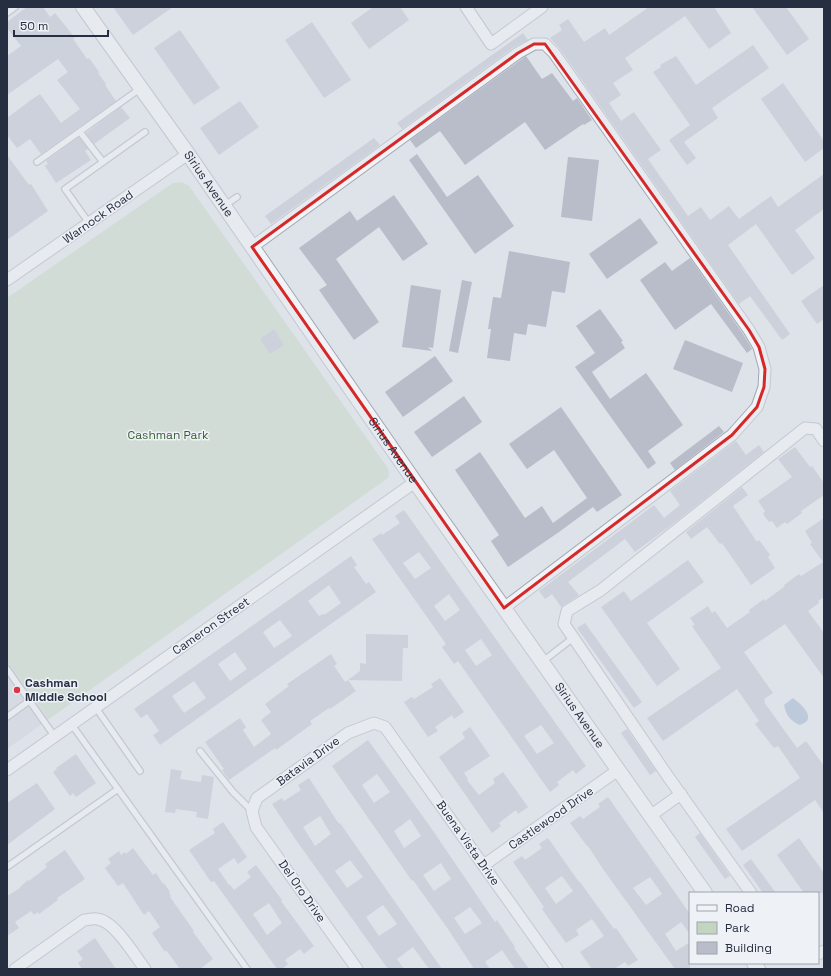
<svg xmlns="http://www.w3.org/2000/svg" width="831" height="976" font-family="'Space Grotesk',sans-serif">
<rect width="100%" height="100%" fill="#dee2e9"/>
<polygon fill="#ccd1db" points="7,661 49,719 7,749"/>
<polygon fill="#c3d4bf" points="182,182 189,186 387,467 389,473 388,478 49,719 7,661 7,298 173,183"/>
<path fill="#96adcd" d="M793,698C802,705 818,719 800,725C790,721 786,715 784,705Z"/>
<g fill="#b8bdc9" fill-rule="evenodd">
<polygon points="27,7 43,7 50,17 55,13 75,38 73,39 87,59 89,58 99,72 98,73 106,84 105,85 116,101 41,154 30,139 17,148 7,135 7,118 31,100 40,94 61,123 80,109 57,80 68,72 58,59 7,95 7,56 21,46 7,28 7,22"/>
<polygon points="113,7 173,7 133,35"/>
<polygon points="373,7 400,7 409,20 369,49 351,23"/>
<polygon points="649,7 714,7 731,33 709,49 685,16 625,58 633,70 613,83 621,95 609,103 621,121 634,112 661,150 648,159 688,216 701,207 710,220 729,206 739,219 771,196 778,207 824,174 824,209 795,230 815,258 792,275 756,224 728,245 790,334 782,340 750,296 739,304 560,49 550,38 562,30 559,25 568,19 584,42 605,28 609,35"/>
<polygon points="752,7 786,7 809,39 787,55"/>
<polygon points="312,22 351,80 324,98 285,40"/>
<polygon points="180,30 220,88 194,105 154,48"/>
<polygon points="523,33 528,40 514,47 402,129 397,123"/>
<polygon points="753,45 769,68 712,108 718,118 684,142 696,158 687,165 669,140 690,125 653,72 661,67 660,65 676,56 696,85"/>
<polygon points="526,56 542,79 552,73 573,101 577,98 592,120 584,125 583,124 545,150 525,122 465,165 440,131 416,148 410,140"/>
<polygon points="783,83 824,141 824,148 805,162 761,99"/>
<polygon points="240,101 259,127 219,155 200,128"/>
<polygon points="121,107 130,118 94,144 86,133"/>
<polygon points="79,137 88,149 85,151 91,160 56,183 45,166 48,164 46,161"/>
<polygon points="374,138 380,145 271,224 265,216"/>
<polygon points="417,154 447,197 478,175 514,226 475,254 409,160"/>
<polygon points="7,155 29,185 31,184 48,211 7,240"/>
<polygon points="568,157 599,160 592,221 561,217"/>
<polygon points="394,195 428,244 403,261 379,227 336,259 379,322 354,340 319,290 327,285 299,248 350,211 357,221"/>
<polygon points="640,218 658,243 607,279 589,254"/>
<polygon points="509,251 570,262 565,293 552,291 546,327 528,324 526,335 514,333 510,361 487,358 491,329 488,329 493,297 501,298"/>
<polygon points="690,258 743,334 752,349 747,353 711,304 675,330 640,280 665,262 672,271"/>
<polygon points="462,280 472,282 458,353 449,351"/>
<polygon points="411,285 441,290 433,348 428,347 432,351 402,347"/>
<polygon points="824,285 824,319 817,324 801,301"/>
<polygon points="600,309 623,341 621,342 625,348 592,372 610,399 646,373 683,425 648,451 656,463 648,469 575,367 595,353 576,326"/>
<polygon points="274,329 284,345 270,354 260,339"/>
<polygon points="685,340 743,363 732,392 673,369"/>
<polygon points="435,356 453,381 403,417 385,392"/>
<polygon points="464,396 482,422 432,457 414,432"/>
<polygon points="561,407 622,495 597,512 593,507 559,532 508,567 491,541 499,535 455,470 480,452 525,518 542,506 553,523 587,498 554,450 527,469 509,444"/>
<polygon points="719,426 724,432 675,470 670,463"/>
<polygon points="736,441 746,455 759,445 764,452 678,520 635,552 625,539 568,582 579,595 578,596 561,607 552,594 545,599 539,591 654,505 664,518 680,505 670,491"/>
<polygon points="795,447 810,467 812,466 824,483 824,495 801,511 802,513 787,524 785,522 777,528 772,521 769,522 763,514 765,511 758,501 792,477 778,459"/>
<polygon points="742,487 748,495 733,506 757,542 759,540 770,555 768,557 775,568 751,585 722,543 720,544 707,527 691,539 686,532"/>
<path d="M404,510L586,766L576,774L573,770L557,782L559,785L550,792L458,661L454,664L442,647L446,644L372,539L381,533L382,535L400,523L395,516ZM419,552L431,568L415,579L403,563ZM449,594L460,610L445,621L434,606ZM481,639L492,655L476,666L465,650ZM541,725L554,743L537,754L524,736Z"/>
<polygon points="824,518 824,597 818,601 819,603 808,611 824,633 824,678 785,624 744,652 773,693 764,699 765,702 764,702 797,748 806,741 824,766 824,813 815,800 742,851 726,829 800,778 778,746 774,748 755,724 759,721 737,689 663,741 647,718 721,668 692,626 695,625 690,618 708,606 712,613 715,611 727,628 750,612 749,610 764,599 765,601 785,586 784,585 799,574 801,576 823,562 810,544 812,543 805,531"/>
<path d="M351,556L357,565L354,567L366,584L369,582L376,592L160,745L153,735L159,731L147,714L141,718L134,709ZM329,585L341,603L324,615L323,614L319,616L308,601ZM280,620L292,636L274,648L263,632ZM235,652L247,669L230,681L218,664ZM194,681L206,698L184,713L172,696Z"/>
<polygon points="688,560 704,582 647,623 680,669 657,686 601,607 624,591 631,601"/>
<polygon points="585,623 642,702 634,708 577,628"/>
<polygon points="366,634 408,635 408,648 403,648 402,681 348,680 360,671 360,663 366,664"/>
<polygon points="331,654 337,664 334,666 345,682 348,680 356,691 330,709 329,708 310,721 312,724 276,750 275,748 229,780 222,770 224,769 205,742 240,718 246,727 243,730 254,747 271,734 261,720 271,712 265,704 289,686 287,684 293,680"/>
<polygon points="440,678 464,712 454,719 452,715 435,727 438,731 428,737 404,702 412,697 414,699 433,687 431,684"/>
<polygon points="470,727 490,756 464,773 468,779 467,780 479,795 495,783 493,779 503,772 528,807 518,814 516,810 499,823 501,826 492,833 439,757 465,738 462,733"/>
<polygon points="627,729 656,771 650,775 621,733"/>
<path d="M368,740L429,825L495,922L497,920L515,947L514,948L529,969H515L502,950L485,962L490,969H474L448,929L413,880L412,881L332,766ZM377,774L390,792L374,803L362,785ZM410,819L421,836L404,848L394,831ZM441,863L451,879L434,891L423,875ZM470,907L482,923L465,934L454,918Z"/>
<polygon points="76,754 96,783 76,797 73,793 70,796 53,772 57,769 56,768"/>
<polygon points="171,769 182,771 180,779 201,782 202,775 214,777 208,819 196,817 197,812 176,809 175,813 165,812"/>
<path d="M309,778L339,824L340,823L365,859L442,969H429L413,947L397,959L404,969H388L296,840L272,804L282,798L284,801L301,790L298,785ZM320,816L331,834L315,846L303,827ZM350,860L363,877L347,888L335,871ZM383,905L397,924L379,936L366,917Z"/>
<polygon points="37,783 55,809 7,845 7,803"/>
<path d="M608,797L690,914V934L681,922L665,934L676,951L690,942V969H675L603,869L588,846H587L570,823L580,816L583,819L600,807L598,804ZM650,877L662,894L646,905L633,888Z"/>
<path d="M223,822L247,857L238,864L234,858L218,869L229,885H230L234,890L251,877L247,872L256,865L282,900L281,901L314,946L304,954L300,949L285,960L288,964L282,969H277L214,881L211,882L189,850L215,833L213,829ZM269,903L282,923L267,935L253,914Z"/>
<polygon points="700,833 730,876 725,879 695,837"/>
<path d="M548,838L579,882H580L614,929L616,928L638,960L628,966L625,962L614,969H592L580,952L604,936L592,919L576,930L579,935L566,943L542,909L544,907L513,862L522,856L525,860L542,848L539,844ZM562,876L573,891L556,904L545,888Z"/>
<polygon points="799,838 824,873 824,893 804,893 777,855"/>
<polygon points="133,848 153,875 156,873 163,884 164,883 170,892 169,893 171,896 170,897 194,931 193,932 213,959 200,969 180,969 166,950 165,952 152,933 160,927 149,911 144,915 123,883 118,886 105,868 111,863 108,859 119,851 121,855 125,852 126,854"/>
<polygon points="65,850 85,879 57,898 58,900 39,914 38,912 34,915 31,911 15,922 19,928 7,936 7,896 20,888 20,887 28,880 29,881 47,867 45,864"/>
<polygon points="751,859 776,893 763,893 743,865"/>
<polygon points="95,938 116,969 82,969 78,963 83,959 77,951"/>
</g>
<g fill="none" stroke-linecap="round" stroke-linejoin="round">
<g stroke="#a3a8b3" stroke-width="8">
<g id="service">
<polyline points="7,13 15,7"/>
<polyline points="80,132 103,162 65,189 89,223"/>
<polyline points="37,162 141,88"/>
<polyline points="103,162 145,132"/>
<polyline points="224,206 237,197"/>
<polyline points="542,662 573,638"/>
<polyline points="7,669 55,737"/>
<polyline points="96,708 140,771"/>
<polyline points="7,717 29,701"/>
<polyline points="72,725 247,969"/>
<polyline points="200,751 233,792 252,811"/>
<polyline points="7,867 118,789"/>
</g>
</g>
<g stroke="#a3a8b3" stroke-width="13">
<g id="minor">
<polyline points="466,7 491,44 542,7"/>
<polyline points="252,247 518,53 534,44 545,44 554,53 749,330 759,347 765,369 764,387 757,407 732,435 504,608"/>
<polyline points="7,280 188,154"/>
<polyline points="7,770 415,482"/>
<polyline points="650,816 681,794"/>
<polyline points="484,865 618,770"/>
<polyline points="751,893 669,778 564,624 567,611 601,590 805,428 816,429 824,441"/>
<polyline points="818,954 824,951"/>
<path d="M15,969L84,920C88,920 93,918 97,919C114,920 135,956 145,969"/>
<polyline points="357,969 256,827 252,811 257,798 348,733 374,723 385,727 557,969"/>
</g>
</g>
<g stroke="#a3a8b3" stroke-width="16">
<g id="tertiary">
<path id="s1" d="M83,7L188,154L415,482L705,893"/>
<polyline points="754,963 758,969"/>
</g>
</g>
<use href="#service" stroke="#f1f3f7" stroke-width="5.5"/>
<use href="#minor" stroke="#f1f3f7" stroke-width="11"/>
<use href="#tertiary" stroke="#f1f3f7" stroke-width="14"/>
</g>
<path d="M0 0H831V976H0ZM534,44H545L749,330L759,347L765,369L764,387L757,407L732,435L504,608L252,247L518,53Z" fill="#dee2e9" fill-opacity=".55" fill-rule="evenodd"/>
<path fill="none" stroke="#d62828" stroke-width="3" stroke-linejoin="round" d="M534,44H545L749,330L759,347L765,369L764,387L757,407L732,435L504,608L252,247L518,53Z"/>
<circle fill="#da3845" stroke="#eef1f6" stroke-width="1.5" cx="17" cy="690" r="4"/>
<g text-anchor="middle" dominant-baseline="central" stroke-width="3" stroke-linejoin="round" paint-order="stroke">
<g font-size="12" fill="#262e41" stroke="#eef1f6">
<text stroke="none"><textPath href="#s1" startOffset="217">Sirius Avenue</textPath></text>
<text transform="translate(98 217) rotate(-35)">Warnock Road</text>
<text stroke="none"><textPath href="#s1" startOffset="541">Sirius Avenue</textPath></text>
<text transform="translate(211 626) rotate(-35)">Cameron Street</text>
<text stroke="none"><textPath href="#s1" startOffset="865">Sirius Avenue</textPath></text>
<text transform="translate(308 761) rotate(-36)">Batavia Drive</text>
<text transform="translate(551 818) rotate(-35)">Castlewood Drive</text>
<text transform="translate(468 843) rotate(55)">Buena Vista Drive</text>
<text transform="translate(302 891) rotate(55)">Del Oro Drive</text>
</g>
<g font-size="12" fill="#375e32" stroke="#eef1f6">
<text x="168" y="435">Cashman Park</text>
</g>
<g font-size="12" font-weight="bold" fill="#262e41" stroke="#eef1f6" text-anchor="start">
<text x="25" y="683">Cashman<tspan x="25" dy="14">Middle School</tspan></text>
</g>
</g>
<rect width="831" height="976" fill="none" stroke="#262e41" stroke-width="16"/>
<rect x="689" y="892" width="130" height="72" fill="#eef1f6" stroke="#9ea3ae"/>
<rect x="697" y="905" width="20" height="6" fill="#f1f3f7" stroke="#9ea3ae"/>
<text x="725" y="912" font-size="12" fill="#262e41">Road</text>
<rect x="697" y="922" width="20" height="12" fill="#c3d4bf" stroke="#9ea3ae"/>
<text x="725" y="932" font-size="12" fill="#262e41">Park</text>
<rect x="697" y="942" width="20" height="12" fill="#b8bdc9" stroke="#9ea3ae"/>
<text x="725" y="952" font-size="12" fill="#262e41">Building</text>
<path d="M14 30v6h94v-6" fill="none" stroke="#262e41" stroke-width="2"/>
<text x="20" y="30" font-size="12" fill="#262e41" stroke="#eef1f6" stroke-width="3" paint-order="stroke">50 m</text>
</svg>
